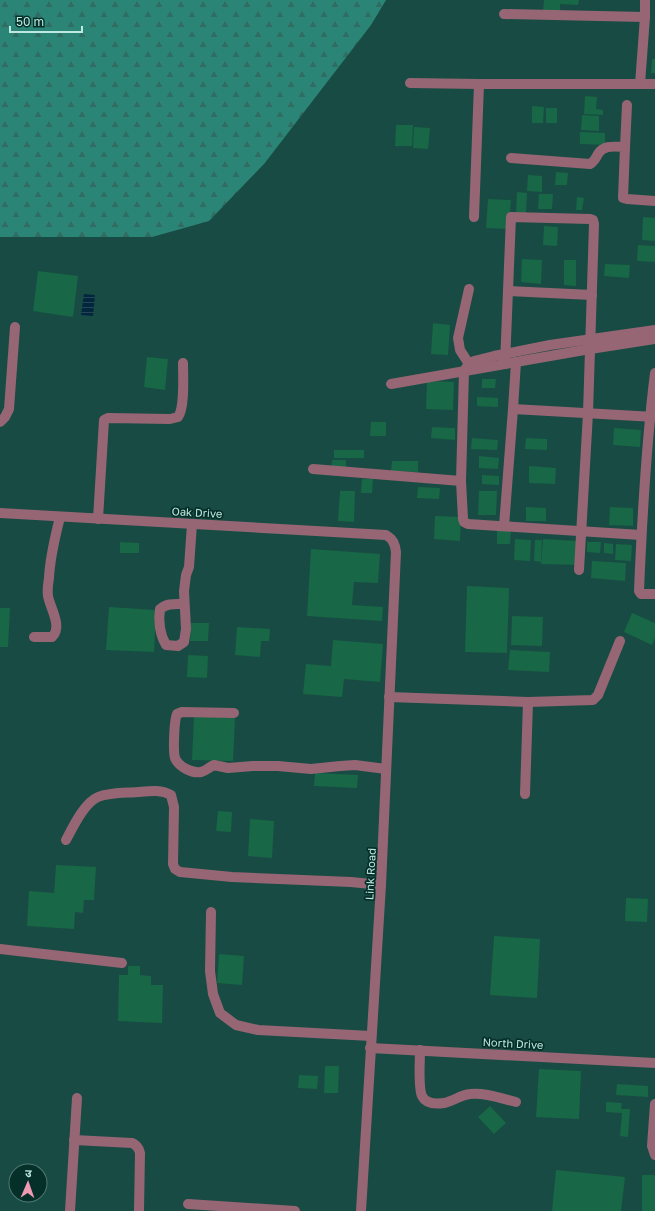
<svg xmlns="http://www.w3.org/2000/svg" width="655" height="1211" font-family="'Golos Text','Noto Sans Devanagari',sans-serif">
<defs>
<pattern id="forest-firs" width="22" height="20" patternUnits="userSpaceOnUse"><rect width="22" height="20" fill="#2b8577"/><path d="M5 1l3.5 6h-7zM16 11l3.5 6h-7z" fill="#316c62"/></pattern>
<pattern id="water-rules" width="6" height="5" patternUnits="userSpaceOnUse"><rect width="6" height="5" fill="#02263c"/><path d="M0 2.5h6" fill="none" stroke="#254658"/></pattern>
</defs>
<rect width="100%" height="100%" fill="#184b43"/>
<polygon fill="url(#forest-firs)" points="0,0 386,0 371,25 264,164 209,221 152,237 0,237"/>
<polygon fill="url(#water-rules)" points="84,294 95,295 93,316 81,315"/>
<g fill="#186746">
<polygon points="544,0 579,0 578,5 560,4 560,12 543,11"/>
<polygon points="652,59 655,59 655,73 651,73"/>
<polygon points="585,96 597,97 596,109 603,110 603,115 584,114"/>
<polygon points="532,106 544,107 543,123 532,123"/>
<rect x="546" y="108" width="11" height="15"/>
<polygon points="582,115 599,116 599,131 581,130"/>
<polygon points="396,125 413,125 412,146 395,146"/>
<polygon points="414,127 430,128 428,149 413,148"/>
<polygon points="580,132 605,133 605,145 580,144"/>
<polygon points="556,172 568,173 567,185 555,185"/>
<polygon points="528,175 542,176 542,192 527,191"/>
<polygon points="517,192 527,193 526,214 516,213"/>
<polygon points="539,194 553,194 552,209 538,209"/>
<polygon points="577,197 584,198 582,210 576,210"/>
<polygon points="488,199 511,200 509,229 486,228"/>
<polygon points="643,217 655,218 655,241 642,240"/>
<polygon points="544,226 558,227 557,246 543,245"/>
<polygon points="638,245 655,246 655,262 637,261"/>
<polygon points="522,259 542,260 541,284 521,282"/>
<polygon points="564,260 576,260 576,286 564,285"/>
<polygon points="605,264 630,265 629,278 604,276"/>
<polygon points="38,271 78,276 73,317 33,311"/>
<polygon points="433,323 450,325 448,355 431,354"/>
<polygon points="147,357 168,359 165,390 144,387"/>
<polygon points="482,379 496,379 495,388 482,388"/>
<polygon points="427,381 454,382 453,410 426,409"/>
<polygon points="477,397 498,398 498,407 477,406"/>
<polygon points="371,422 386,422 386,436 370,436"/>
<polygon points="432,427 455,428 455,440 431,438"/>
<polygon points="614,428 641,430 640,447 613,445"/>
<polygon points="472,438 498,440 497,450 471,449"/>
<polygon points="526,438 547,439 547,450 525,449"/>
<rect x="334" y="450" width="30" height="8"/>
<polygon points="479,456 499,458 498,469 479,468"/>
<polygon points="332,460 346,460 346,468 331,468"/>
<polygon points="392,461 418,461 418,472 391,471"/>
<polygon points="529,466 556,468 555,484 529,483"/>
<polygon points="482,475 499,476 499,485 482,484"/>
<polygon points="362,479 373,479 372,493 361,493"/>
<polygon points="418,487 440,488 439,499 417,498"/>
<polygon points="340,491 355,491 354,522 338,521"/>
<polygon points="479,491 497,491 496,515 478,515"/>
<polygon points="526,507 546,508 546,521 526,521"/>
<polygon points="610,507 633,508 633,526 609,525"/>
<polygon points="435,516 461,517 460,541 434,539"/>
<polygon points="497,530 511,530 510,544 497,544"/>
<polygon points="515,539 531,540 530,561 514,560"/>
<polygon points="543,539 578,541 577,565 541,564"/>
<polygon points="535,540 542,540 541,562 534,561"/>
<polygon points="120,542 139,543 139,553 120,553"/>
<polygon points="587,542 601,542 600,553 587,552"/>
<polygon points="604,543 613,544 613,554 604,553"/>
<polygon points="616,544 632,545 631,561 615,560"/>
<polygon points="311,549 380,554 378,583 354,582 352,605 383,607 382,621 307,616"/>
<polygon points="592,561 626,563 625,581 591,578"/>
<polygon points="467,586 509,588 507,653 465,652"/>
<polygon points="109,607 156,610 154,652 106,650"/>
<polygon points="0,608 10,608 8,647 0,647"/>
<polygon points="632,613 655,623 655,638 652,645 624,632"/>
<polygon points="512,616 543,617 542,646 511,645"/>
<polygon points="191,623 209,623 208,641 190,641"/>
<polygon points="237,627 270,629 269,641 261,641 260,657 235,655"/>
<polygon points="333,640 383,644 380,682 344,679 342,697 303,694 306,664 331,666"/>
<polygon points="510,650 550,652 549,672 508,670"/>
<polygon points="188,655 208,656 207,678 187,677"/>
<polygon points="194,716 235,718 233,761 192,760"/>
<polygon points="315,773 358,775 357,788 314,786"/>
<polygon points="218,811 232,812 231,832 216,831"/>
<polygon points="250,819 274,821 272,858 248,856"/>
<polygon points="56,865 96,867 94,900 84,900 83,913 75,912 74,929 27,926 29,891 54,893"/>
<polygon points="626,898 648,899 647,922 625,921"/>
<polygon points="494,936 540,939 537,998 490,995"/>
<polygon points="219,954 244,956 242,985 217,983"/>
<polygon points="128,966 140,966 140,975 151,976 151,985 163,985 162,1023 118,1021 119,975 128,975"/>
<polygon points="325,1066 339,1066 338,1093 324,1093"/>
<polygon points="539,1069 581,1071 579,1119 536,1117"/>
<polygon points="299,1075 318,1076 317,1089 298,1088"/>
<polygon points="617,1084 648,1086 648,1097 616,1095"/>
<polygon points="606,1102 622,1103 621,1109 630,1109 628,1137 620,1136 622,1113 606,1112"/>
<polygon points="490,1106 506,1123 494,1134 478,1117"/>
<polygon points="556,1170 625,1177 621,1211 552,1211"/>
<rect x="642" y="1175" width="13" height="36"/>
</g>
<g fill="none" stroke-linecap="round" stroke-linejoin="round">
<g stroke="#966674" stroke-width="10">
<polyline points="645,0 645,17 640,84 655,84"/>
<polyline points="504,14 645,17"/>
<polyline points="410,83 479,84 640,84"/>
<polyline points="625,147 627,105"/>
<path d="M511,158L590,164C594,162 596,158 598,154C604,144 616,147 625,147L623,198L627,199L655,201"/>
<polyline points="474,217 479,84"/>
<polyline points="508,291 592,295"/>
<polyline points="469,364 460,350 458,338 469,289"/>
<polyline points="505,364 511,217 590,219 593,220 594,224 588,413 579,570"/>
<path d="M655,373C646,445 642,518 639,591L641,594H655"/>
<polyline points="391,384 590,349 655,339"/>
<polyline points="513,409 655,417"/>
<polyline points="0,422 5,417 9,409 15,327"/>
<polyline points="313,469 461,481"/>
<path d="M0,513L386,535C393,539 395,544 396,552L381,885L361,1211"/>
<path d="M98,519L104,420L108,418L170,419L178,417C185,408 183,375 183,363"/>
<polyline points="504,526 513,409 516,362"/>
<polyline points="641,535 468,524 464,522 463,519 461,481 464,371 469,364 474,361 494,356 550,345 655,330"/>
<path d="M184,604C175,604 167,603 160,609C158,621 160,635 166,645L178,646L184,642L186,629L184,591L186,575L189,567L192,524"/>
<path d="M34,637H52C63,627 50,608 48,596C47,590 48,584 49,578C50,556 55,538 60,517"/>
<polyline points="389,697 528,702 593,700 598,695 620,641"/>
<path d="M234,713L182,712L177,714C174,720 173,752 175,758C178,766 192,774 201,772C206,771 209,767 214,765L228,768L253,766H278L311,769L340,766L355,765L386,769"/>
<polyline points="525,794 528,702"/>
<path d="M66,840C73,827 84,803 98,797C110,792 126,793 138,792C149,791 161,789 171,795L174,807L173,864L175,869L180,872L232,877L351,882L381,885"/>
<polyline points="211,912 210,971 213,994 220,1013 236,1025 258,1030 371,1036"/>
<polyline points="0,949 122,963"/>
<polyline points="370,1048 655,1063"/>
<path d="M420,1050C420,1061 418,1088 422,1096C426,1104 437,1104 444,1103C453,1101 461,1095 470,1094C484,1092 503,1099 516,1102"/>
<polyline points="655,1104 652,1146 655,1155"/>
<path d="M74,1140L132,1143C137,1145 139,1148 140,1153L139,1211"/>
<polyline points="188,1204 295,1211"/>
<polyline points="70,1211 77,1098"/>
</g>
</g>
<g text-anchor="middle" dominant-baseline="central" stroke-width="3.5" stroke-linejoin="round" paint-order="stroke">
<g font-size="11" fill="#bee9e0" stroke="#052f29">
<text transform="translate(197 512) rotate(3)">Oak Drive</text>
<text transform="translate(370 874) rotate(-87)">Link Road</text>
<text transform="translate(513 1043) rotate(3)">North Drive</text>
</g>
</g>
<g transform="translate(28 1183) rotate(2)"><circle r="19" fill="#052f29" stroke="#4f7972"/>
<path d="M0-3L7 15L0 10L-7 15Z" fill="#f19ab3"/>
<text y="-6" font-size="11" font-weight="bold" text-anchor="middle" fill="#bee9e0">उ</text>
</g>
<path d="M10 26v6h72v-6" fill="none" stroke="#bee9e0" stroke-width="2"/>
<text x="16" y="26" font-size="12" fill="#bee9e0" stroke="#052f29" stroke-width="3" paint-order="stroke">50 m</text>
</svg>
